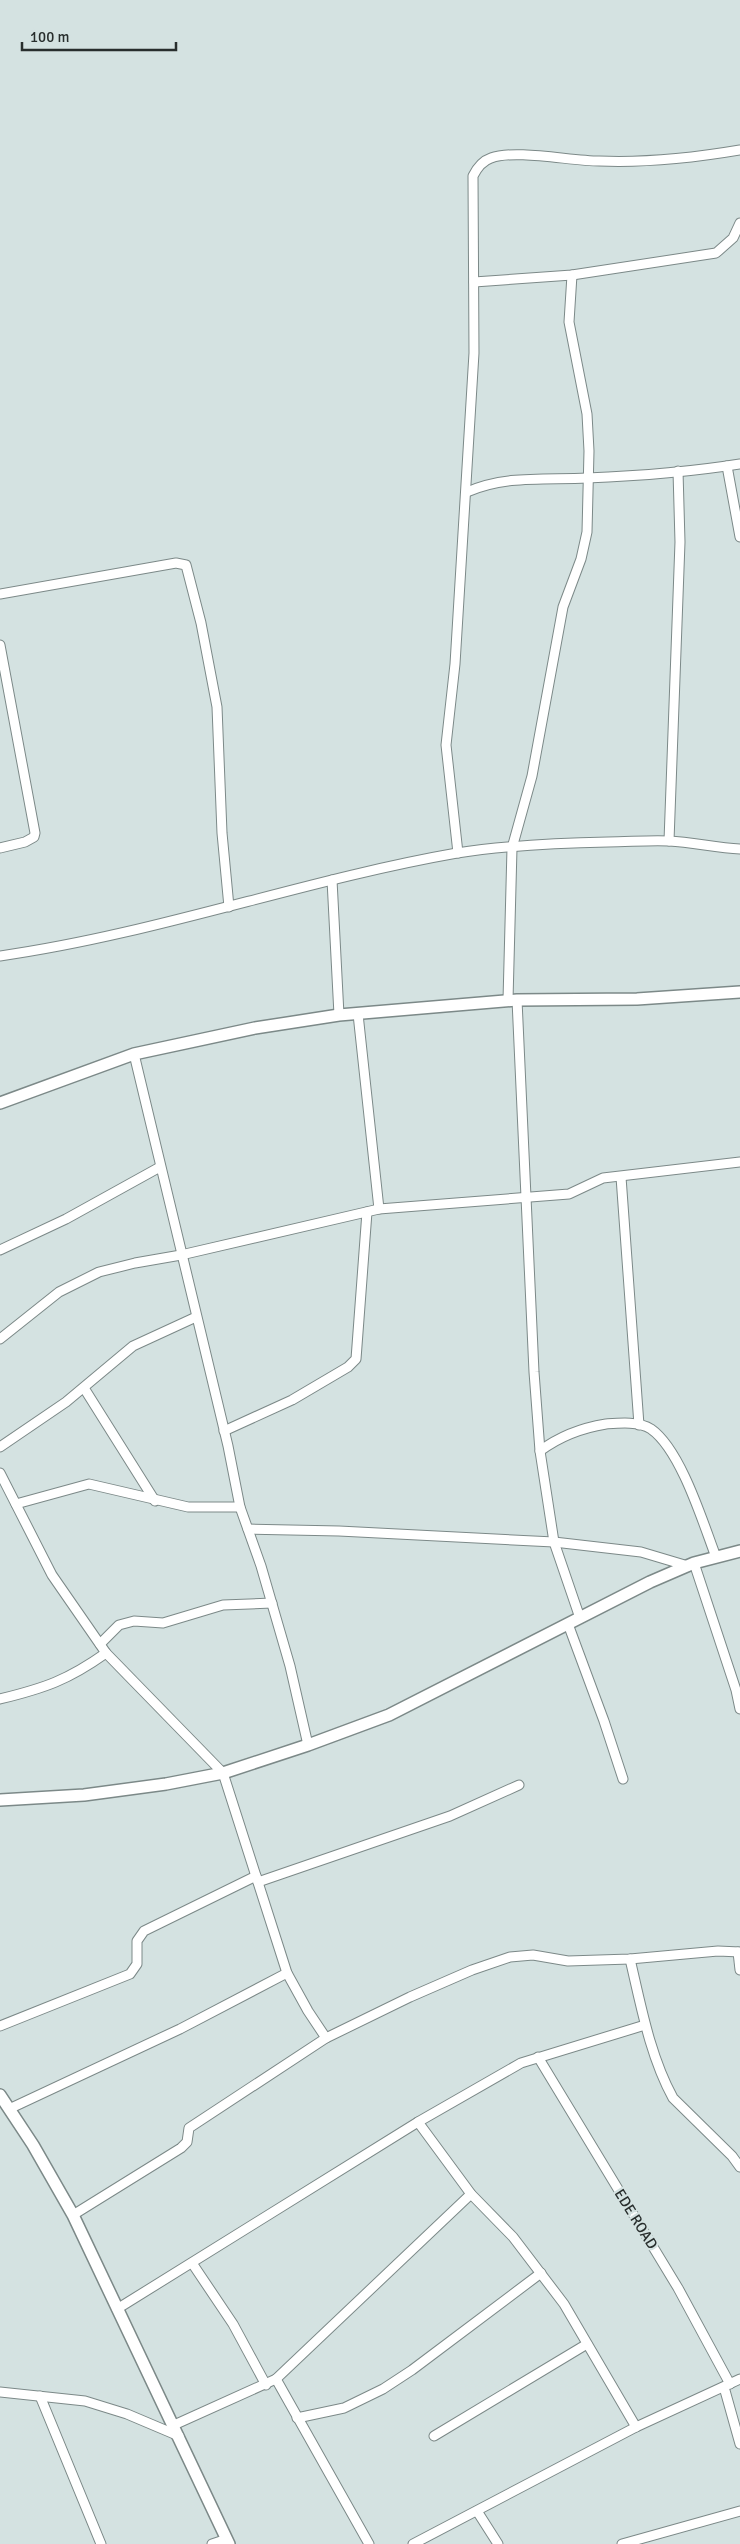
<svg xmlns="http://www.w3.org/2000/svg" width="740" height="2544" font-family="Signika,sans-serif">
<rect width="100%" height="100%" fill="#d4e2e1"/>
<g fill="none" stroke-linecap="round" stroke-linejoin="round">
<g stroke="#7c8988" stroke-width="11">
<g id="minor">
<polyline points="474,282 572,275 716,253 733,238 740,223"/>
<polyline points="727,466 740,537"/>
<path d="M467,492C505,475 546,480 587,478C638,476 690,472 740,464"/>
<polyline points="0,594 176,563 186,565 201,623 217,707 222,833 229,907"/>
<polyline points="0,645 35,833 34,837 25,842 0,848"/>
<polyline points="669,841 680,542 678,471"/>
<path d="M458,853L446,745L455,664L474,353L473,176C477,168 482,161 491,158C515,149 571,161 599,161C647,163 693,158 740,150"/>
<polyline points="332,880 339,1015"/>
<path d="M0,956C155,934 303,880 457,853C507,845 558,843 608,842C628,842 649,840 669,841C693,842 716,848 740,849"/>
<polyline points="508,1000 512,848 532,776 563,607 581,559 587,532 589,451 587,414 569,322 572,275"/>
<polyline points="517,1000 534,1372 540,1451 554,1542 580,1618"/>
<polyline points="358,1014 379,1209"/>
<polyline points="134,1054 228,1446 240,1507 261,1566 290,1666 308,1745"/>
<polyline points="621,1177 639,1425"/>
<polyline points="0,1250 66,1219 160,1167"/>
<polyline points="0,1339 59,1292 99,1272 135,1263 181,1255 379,1209 569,1194 603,1178 740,1162"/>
<polyline points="84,1388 155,1501"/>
<polyline points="224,1431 292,1400 348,1367 356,1359 367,1212"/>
<polyline points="0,1447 66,1402 133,1346 196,1317"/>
<path d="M540,1451C560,1436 581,1428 606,1424C619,1423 639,1421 651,1429C681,1450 703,1523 716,1557"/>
<polyline points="0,1473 52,1575 106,1653 223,1773 287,1973 308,2011 326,2038"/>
<polyline points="16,1504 89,1484 188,1507 240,1507"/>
<polyline points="248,1529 339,1531 554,1542 641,1552 688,1566"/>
<polyline points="694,1563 736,1690 740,1709"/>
<polyline points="568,1624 604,1721 623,1779"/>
<polyline points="100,1644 119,1625 134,1621 163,1623 223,1605 272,1603"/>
<path d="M0,1699C45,1688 68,1680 106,1653"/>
<polyline points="258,1882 450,1816 519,1785"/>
<polyline points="738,1952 740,1970"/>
<path d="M630,1959C641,2006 650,2056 673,2098L732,2156L740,2167"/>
<polyline points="0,2026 130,1974 137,1964 137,1941 144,1931 256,1876"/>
<polyline points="538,2057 678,2288 730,2384"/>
<polyline points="9,2109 180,2029 287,1973"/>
<polyline points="418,2122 471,2194 513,2237 564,2304 636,2427"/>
<polyline points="73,2215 181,2148 187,2142 189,2128 326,2038 410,1997 472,1970 510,1957 533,1955 568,1961 630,1959 718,1951 740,1952"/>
<polyline points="192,2263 233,2324 266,2385"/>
<polyline points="117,2309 418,2122 521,2063 645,2025"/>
<polyline points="276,2379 369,2544"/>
<polyline points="724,2387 740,2444"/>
<polyline points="0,2392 85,2401 127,2414 179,2436"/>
<polyline points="40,2396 101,2544"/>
<polyline points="297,2418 344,2408 383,2389 412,2370 541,2273"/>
<polyline points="174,2425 276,2379 471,2194"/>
<polyline points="434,2436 587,2344"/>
<polyline points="477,2511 498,2544"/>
<polyline points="212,2544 227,2539"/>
<polyline points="413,2544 636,2427 740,2379"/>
<polyline points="622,2544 740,2511"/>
</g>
</g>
<g stroke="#7c8988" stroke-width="14">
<g id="tertiary">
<polyline points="0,1103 134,1054 255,1028 339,1015 517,1000 637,999 740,992"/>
<polyline points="0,1800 84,1795 166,1784 223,1773 308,1745 389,1715 650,1582 694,1563 740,1551"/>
<polyline points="0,2095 33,2145 73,2215 229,2544"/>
</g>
</g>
<use href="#minor" stroke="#fff" stroke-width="9"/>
<use href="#tertiary" stroke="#fff" stroke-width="11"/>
</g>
<g text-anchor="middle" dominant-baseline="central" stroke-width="4.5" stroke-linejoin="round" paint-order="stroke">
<g font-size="15" fill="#282e2d" stroke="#d4e2e1">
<text transform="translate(636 2219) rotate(58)">EDE ROAD</text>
</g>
</g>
<path d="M22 42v8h154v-8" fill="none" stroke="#282e2d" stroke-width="2.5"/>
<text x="30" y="42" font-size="15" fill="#282e2d" stroke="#d4e2e1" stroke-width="4" paint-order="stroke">100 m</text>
</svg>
